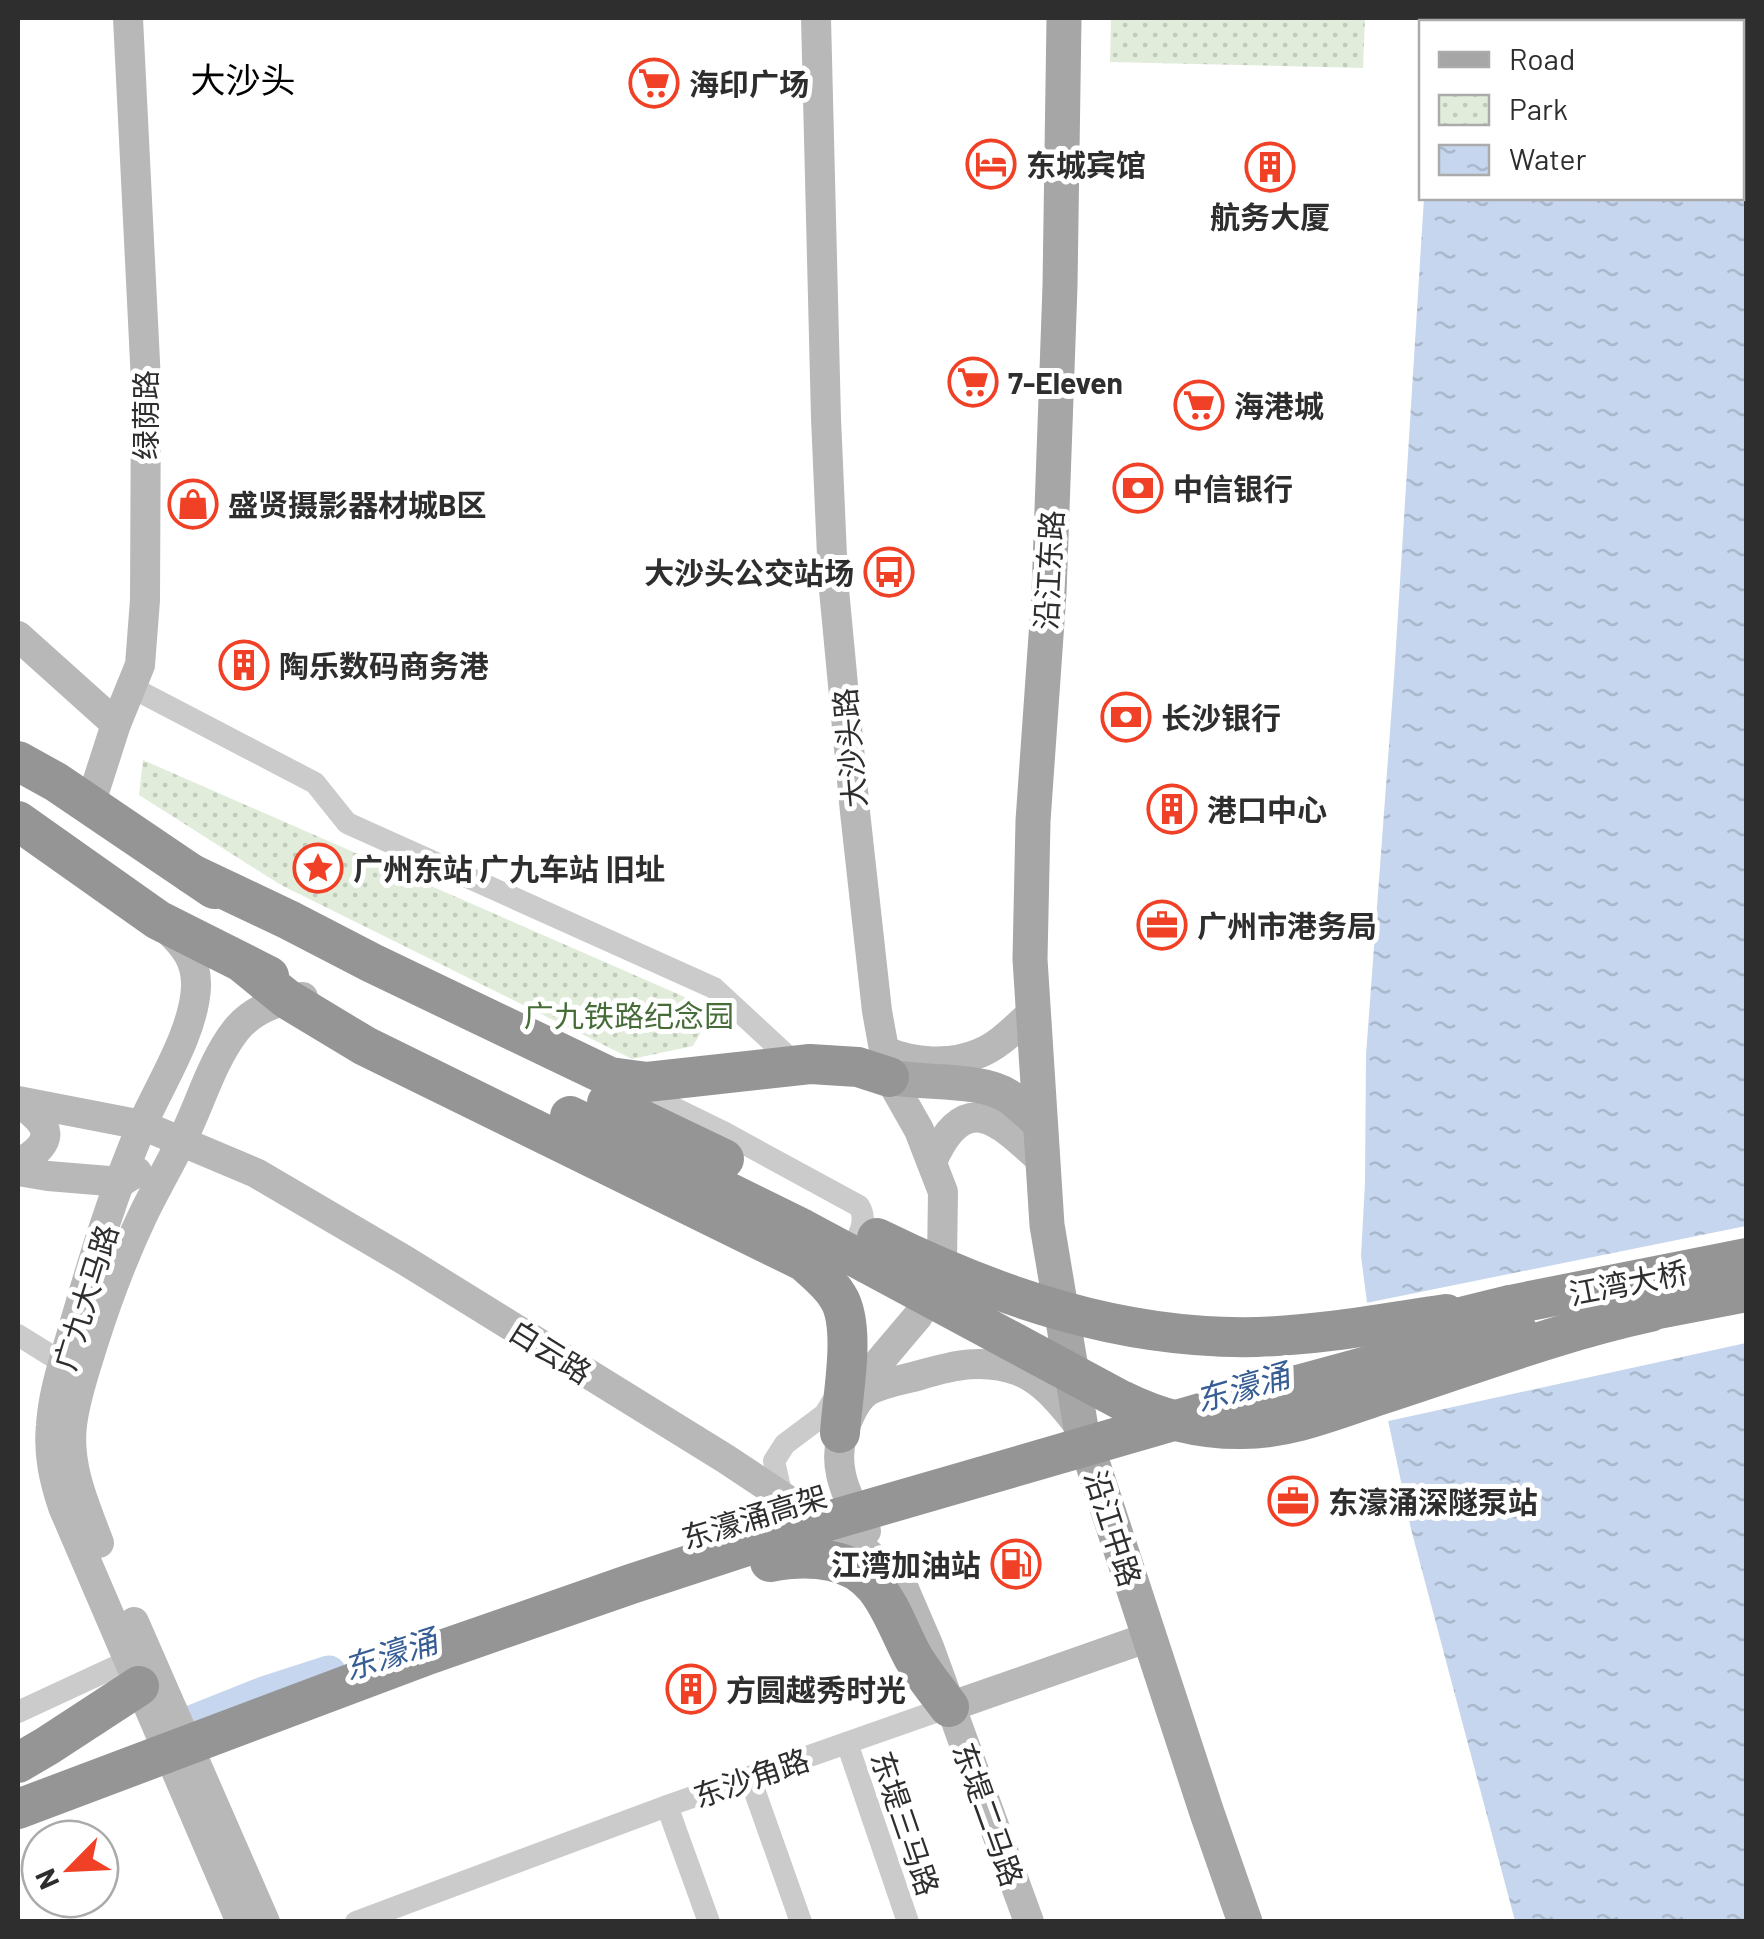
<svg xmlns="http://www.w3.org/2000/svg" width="1764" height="1939" font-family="Barlow,'Noto Sans SC',sans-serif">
<defs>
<pattern id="park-dots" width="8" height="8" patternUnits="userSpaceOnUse" patternTransform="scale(2.5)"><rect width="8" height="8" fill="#e1ecdb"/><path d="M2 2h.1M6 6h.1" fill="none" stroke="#c1cbbc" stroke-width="1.8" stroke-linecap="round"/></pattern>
<pattern id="water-ripples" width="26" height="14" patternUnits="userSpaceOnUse" patternTransform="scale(2.5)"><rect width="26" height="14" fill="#c5d6ee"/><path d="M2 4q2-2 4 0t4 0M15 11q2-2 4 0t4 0" fill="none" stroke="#aab8cc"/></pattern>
</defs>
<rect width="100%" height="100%" fill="#fff"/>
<g fill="url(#park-dots)">
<polygon points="1111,18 1365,18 1363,68 1110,62"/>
<polygon points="143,760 687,998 705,1025 693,1046 632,1059 281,885 139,795"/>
</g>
<polygon fill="url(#water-ripples)" points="1433,18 1746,18 1746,1921 1515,1921 1411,1529 1373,1349 1361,1256 1365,1183 1366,1055 1394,678 1424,198 1742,198 1742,22 1432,22"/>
<polygon fill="#fff" points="1746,1226 1746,1343 1384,1422 1368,1350 1361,1304"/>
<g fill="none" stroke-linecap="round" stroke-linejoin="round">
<polyline stroke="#c5d6ee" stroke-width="35" points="176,1729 264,1694 329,1673"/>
<g stroke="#cbcbcb" stroke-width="22">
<polyline points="131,687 315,783 347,823 714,988 796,1064"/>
<path d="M633,1088L725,1133L859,1206C869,1222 858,1239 847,1252"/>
<polyline points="18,1335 63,1363"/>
<polyline points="782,1497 774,1461 785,1444 825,1414 837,1394"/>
<polyline points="18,1712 128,1661"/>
<polyline points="847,1743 908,1922"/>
<polyline points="750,1778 801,1922"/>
<polyline points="667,1806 709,1922"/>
<polyline points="356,1922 667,1806 949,1707"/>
</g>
<g stroke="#b8b8b8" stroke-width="30">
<polyline points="816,18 826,418 833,579 855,812 877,1011 889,1077 919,1130 943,1192 942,1261 935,1287 918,1316 858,1387 847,1411"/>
<polyline points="18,636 116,724"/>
<polyline points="90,805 116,724 140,665 145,600 146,382 128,18"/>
<path d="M167,929C185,946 197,961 196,987C194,1031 162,1081 144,1121C115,1187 93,1259 73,1329C64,1361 53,1392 51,1425C48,1454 54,1480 63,1507L241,1922"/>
<path d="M885,1051C914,1063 950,1066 980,1053C1000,1045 1016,1027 1032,1013"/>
<polyline points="18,1101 142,1125 256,1173 406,1261 726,1459 869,1554 904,1589"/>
<path d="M18,1102C52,1125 57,1142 18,1164"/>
<path d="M932,1162C965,1086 1000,1122 1042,1161"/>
<polyline points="18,1171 48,1176 121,1182 137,1172"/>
<path d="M866,1531C844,1492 827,1459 850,1415C854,1406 860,1396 868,1391C884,1382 903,1380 920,1375C954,1365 984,1358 1019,1371C1046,1382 1063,1406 1081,1428"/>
<path d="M99,1543C85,1505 67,1467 72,1425C75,1398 85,1370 93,1344C107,1300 123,1257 143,1215C155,1190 169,1166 182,1140C200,1105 211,1062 236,1030C252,1010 278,1000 303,997"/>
<polyline points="894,1574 904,1589 929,1647 1029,1922"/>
<polyline points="134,1622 265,1922"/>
<polyline points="949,1707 1149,1637"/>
</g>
<g stroke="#a6a6a6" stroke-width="35">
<polyline points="1064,18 1060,286 1049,593 1033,821 1030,959 1047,1225 1081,1428 1207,1813 1245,1922"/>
<path d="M889,1077C924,1084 980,1078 1008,1096C1019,1103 1029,1114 1039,1122"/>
</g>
<g stroke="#959595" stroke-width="40">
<polyline points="18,761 56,782 214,889"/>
<polyline points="18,821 158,920 269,976"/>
<polyline points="192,874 289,920 372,963 610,1077 647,1082 810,1064 858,1067 889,1077"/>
<path d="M245,965L287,999L365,1046L805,1262C816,1273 830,1283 838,1297C857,1327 842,1397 840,1433"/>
<polyline points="570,1116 671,1164"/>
<polyline points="1510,1305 1746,1258"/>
<polyline points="1616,1317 1746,1292"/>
<path d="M770,1562C791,1558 810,1557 831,1561C882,1571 891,1616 913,1657C923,1674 937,1691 949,1707"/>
</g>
<g stroke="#959595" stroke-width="40">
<polyline points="607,1103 724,1159"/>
<path d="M671,1164L803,1229L1121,1400C1159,1419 1196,1429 1239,1429C1287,1430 1335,1410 1380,1395C1470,1366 1558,1332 1650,1312"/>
<path d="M877,1238C997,1297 1122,1340 1257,1337C1321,1335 1384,1323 1446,1314"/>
<polyline points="1421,1327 1510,1305"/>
<polyline points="18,1763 47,1746 139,1686"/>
<polyline points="18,1809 430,1654 631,1584 790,1532 1294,1386 1371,1365 1518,1332"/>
</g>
</g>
<defs>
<g id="supermarket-ring" transform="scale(2.5)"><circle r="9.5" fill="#fff" stroke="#f04025" stroke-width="1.5"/><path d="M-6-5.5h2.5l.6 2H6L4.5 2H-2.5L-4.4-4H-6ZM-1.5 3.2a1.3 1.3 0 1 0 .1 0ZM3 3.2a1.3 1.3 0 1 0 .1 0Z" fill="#f04025"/></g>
<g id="hotel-ring" transform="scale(2.5)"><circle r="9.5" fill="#fff" stroke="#f04025" stroke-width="1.5"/><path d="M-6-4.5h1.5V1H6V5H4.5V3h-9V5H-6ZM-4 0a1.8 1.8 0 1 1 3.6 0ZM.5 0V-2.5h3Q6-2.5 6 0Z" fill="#f04025"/></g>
<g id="building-ring" transform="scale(2.5)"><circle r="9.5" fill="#fff" stroke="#f04025" stroke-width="1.5"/><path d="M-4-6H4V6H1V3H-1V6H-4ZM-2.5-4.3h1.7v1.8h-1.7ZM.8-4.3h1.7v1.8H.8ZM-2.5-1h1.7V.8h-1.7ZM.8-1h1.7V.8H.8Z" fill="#f04025"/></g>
<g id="bank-ring" transform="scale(2.5)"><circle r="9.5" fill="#fff" stroke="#f04025" stroke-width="1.5"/><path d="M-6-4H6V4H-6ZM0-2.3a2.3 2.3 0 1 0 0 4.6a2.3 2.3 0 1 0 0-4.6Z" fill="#f04025"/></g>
<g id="shop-ring" transform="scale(2.5)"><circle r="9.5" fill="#fff" stroke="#f04025" stroke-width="1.5"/><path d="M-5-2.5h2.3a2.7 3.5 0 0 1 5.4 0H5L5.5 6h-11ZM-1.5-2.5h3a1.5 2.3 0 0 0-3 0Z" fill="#f04025"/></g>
<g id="bus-ring" transform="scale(2.5)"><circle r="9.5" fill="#fff" stroke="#f04025" stroke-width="1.5"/><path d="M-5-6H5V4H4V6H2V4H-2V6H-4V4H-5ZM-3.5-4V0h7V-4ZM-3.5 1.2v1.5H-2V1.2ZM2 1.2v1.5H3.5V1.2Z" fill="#f04025"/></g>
<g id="sight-ring" transform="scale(2.5)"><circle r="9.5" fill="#fff" stroke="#f04025" stroke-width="1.5"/><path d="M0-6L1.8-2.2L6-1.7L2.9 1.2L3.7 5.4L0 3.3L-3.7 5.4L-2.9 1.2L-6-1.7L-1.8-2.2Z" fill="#f04025"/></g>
<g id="office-ring" transform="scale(2.5)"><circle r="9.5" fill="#fff" stroke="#f04025" stroke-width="1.5"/><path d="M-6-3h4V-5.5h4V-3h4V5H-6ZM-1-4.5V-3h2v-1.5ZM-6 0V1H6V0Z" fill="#f04025"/></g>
<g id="fuel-ring" transform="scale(2.5)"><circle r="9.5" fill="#fff" stroke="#f04025" stroke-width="1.5"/><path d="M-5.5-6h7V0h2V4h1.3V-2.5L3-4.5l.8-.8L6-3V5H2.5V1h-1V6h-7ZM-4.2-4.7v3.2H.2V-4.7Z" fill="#f04025"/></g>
</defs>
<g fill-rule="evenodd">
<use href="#supermarket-ring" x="654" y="83"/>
<use href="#hotel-ring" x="991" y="164"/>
<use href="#building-ring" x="1270" y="167"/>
<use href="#supermarket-ring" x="973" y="382"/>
<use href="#supermarket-ring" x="1199" y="405"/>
<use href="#bank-ring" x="1138" y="488"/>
<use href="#shop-ring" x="193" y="504"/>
<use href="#bus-ring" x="889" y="572"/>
<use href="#building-ring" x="244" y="665"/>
<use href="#bank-ring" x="1126" y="717"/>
<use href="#building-ring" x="1172" y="809"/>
<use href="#sight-ring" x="318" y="868"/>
<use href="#office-ring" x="1162" y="925"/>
<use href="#office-ring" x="1293" y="1501"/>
<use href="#fuel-ring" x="1016" y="1564"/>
<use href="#building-ring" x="691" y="1689"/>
</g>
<g text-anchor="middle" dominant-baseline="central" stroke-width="10" stroke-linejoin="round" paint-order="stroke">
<g font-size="30" font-weight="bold" fill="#2e2e2e" stroke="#fff" text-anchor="start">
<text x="689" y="83">海印广场</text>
<text x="1026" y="164">东城宾馆</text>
<text x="1270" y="216" text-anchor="middle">航务大厦</text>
<text x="1008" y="382">7-Eleven</text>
<text x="1234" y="405">海港城</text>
<text x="1173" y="488">中信银行</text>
<text x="228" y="504">盛贤摄影器材城B区</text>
<text x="854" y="572" text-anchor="end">大沙头公交站场</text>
<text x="279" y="665">陶乐数码商务港</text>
<text x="1161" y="717">长沙银行</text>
<text x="1207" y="809">港口中心</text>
<text x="353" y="868">广州东站 广九车站 旧址</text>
<text x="1197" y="925">广州市港务局</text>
<text x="1328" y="1501">东濠涌深隧泵站</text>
<text x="981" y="1564" text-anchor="end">江湾加油站</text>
<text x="726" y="1689">方圆越秀时光</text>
</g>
<g font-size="30" fill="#2e2e2e" stroke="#fff">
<text transform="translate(145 415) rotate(-90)">绿荫路</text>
<text transform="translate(1048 570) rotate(-87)">沿江东路</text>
<text transform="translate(849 748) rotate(-95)">大沙头路</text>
<text transform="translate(1628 1282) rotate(-11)">江湾大桥</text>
<text transform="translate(85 1297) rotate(-73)">广九大马路</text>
<text transform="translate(551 1351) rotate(32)">白云路</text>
<text transform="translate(754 1516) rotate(-17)">东濠涌高架</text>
<text transform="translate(1114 1528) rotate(72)">沿江中路</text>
<text transform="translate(751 1777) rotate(-19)">东沙角路</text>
<text transform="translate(989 1814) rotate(70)">东堤二马路</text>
<text transform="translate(906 1823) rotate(71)">东堤三马路</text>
</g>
<g font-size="30" fill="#466d38" stroke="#fff">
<text x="629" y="1015">广九铁路纪念园</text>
</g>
<g font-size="32" font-style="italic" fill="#375d95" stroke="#fff">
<text transform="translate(1242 1386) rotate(-16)">东濠涌</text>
<text transform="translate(390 1653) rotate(-18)">东濠涌</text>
</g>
<g font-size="35" fill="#000" stroke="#fff">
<text x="243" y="79">大沙头</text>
</g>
</g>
<rect width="1764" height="1939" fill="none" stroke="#2e2e2e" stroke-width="40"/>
<rect x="1419" y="20" width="325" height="180" fill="#ffffff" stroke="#ababab" stroke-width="2.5"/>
<rect x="1439" y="52" width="50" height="15" fill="#a6a6a6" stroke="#ababab" stroke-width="2.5"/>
<text x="1509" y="70" font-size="30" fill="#2e2e2e">Road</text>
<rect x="1439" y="95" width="50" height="30" fill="url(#park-dots)" stroke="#ababab" stroke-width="2.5"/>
<text x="1509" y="120" font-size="30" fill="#2e2e2e">Park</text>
<rect x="1439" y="145" width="50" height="30" fill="url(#water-ripples)" stroke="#ababab" stroke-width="2.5"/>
<text x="1509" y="170" font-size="30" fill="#2e2e2e">Water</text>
<g transform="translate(70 1869) rotate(246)"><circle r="48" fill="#ffffff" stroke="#ababab" stroke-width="2.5"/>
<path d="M0-8L18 38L0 25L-18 38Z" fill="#f04025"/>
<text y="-15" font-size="28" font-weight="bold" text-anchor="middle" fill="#2e2e2e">N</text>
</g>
</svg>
